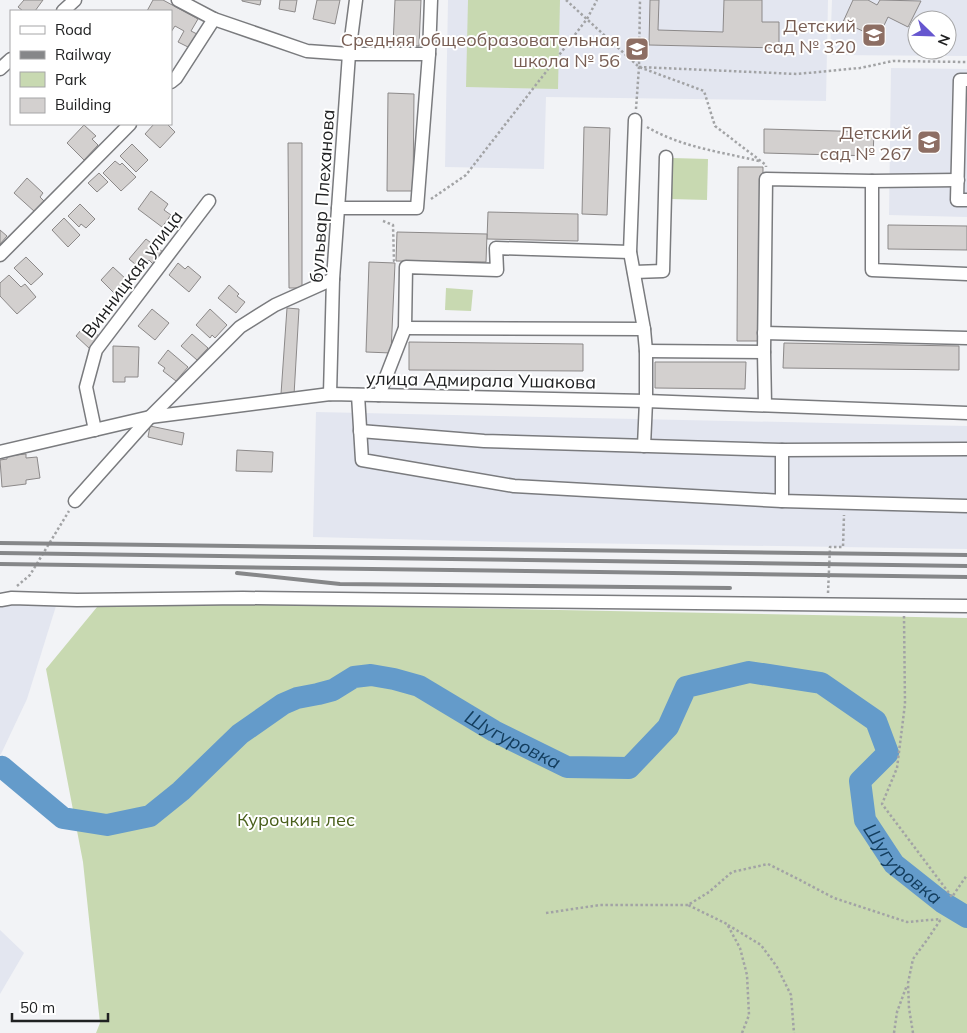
<svg xmlns="http://www.w3.org/2000/svg" width="967" height="1033" font-family="Mulish,sans-serif">
<rect width="100%" height="100%" fill="#f2f3f6"/>
<g fill="#e3e6f0" fill-rule="evenodd">
<polygon points="448,0 828,0 826,101 546,97 544,169 445,167"/>
<path d="M832,0H967V56L830,55ZM917,20H947V50H917Z"/>
<polygon points="891,68 967,69 967,217 889,215"/>
<polygon points="316,412 967,426 967,549 510,542 313,537"/>
<polygon points="3,601 56,606 27,699 1,754 0,755 0,602"/>
<polygon points="0,930 24,953 0,994"/>
</g>
<g fill="#c8d9b1">
<polygon points="468,0 560,0 558,89 466,87"/>
<polygon points="672,158 708,159 707,200 671,199"/>
<polygon points="446,288 473,290 471,311 445,310"/>
<polygon points="102,601 967,618 967,1033 96,1033 100,1023 83,862 46,669"/>
</g>
<g fill="none" stroke-linecap="round" stroke-linejoin="round">
<path stroke="#649bca" stroke-width="22" id="s1" d="M0,768L2,767L63,818L107,825L150,816L181,791L240,734L283,704L297,698L318,694L333,690L354,677L371,675L394,679L419,686L494,731L567,767L629,768L668,727L686,687L749,672L821,683L876,721L888,753L860,781L865,820L894,864L942,902L967,917"/>
</g>
<g fill="#d3d0cf" stroke="#8c8989">
<polygon points="24,0 43,0 35,11 23,11 18,7"/>
<polygon points="153,0 163,0 198,19 191,31 197,34 190,48 178,42 184,31 175,26 171,32 171,11 147,11"/>
<polygon points="242,0 261,0 260,5 242,1"/>
<polygon points="280,0 297,0 295,12 279,9"/>
<polygon points="317,0 340,0 335,24 313,19"/>
<polygon points="395,0 421,0 419,46 393,45"/>
<polygon points="650,0 659,0 658,30 723,32 724,0 762,0 762,22 779,22 779,48 649,45"/>
<polygon points="853,0 868,0 877,5 880,0 921,1 908,27 888,17 878,38 843,22"/>
<polygon points="388,93 414,94 413,191 387,191"/>
<polygon points="154,124 167,124 175,132 160,148 145,134"/>
<polygon points="84,125 96,136 92,139 98,145 84,160 67,143"/>
<polygon points="584,127 610,128 607,215 582,214"/>
<polygon points="764,129 874,132 873,156 764,153"/>
<polygon points="288,143 302,143 302,288 289,288"/>
<polygon points="132,144 148,160 136,172 120,156"/>
<polygon points="115,161 120,165 122,163 136,177 121,191 103,173"/>
<polygon points="738,167 763,167 762,341 737,341"/>
<polygon points="99,173 108,182 97,192 88,183"/>
<polygon points="27,178 43,193 40,197 44,201 35,212 14,193"/>
<polygon points="151,191 168,204 164,210 171,215 162,227 138,209"/>
<polygon points="80,204 95,219 86,228 81,224 79,227 68,216"/>
<polygon points="488,212 578,214 578,241 487,239"/>
<polygon points="64,218 80,235 68,247 52,230"/>
<polygon points="888,225 967,226 967,250 888,249"/>
<polygon points="0,230 7,236 0,244"/>
<polygon points="397,232 487,234 486,262 396,261"/>
<polygon points="146,239 163,252 153,264 149,260 142,270 129,259"/>
<polygon points="26,257 43,274 31,285 14,268"/>
<polygon points="369,262 395,263 391,353 366,352"/>
<polygon points="178,263 185,269 188,266 201,277 189,292 169,275"/>
<polygon points="113,267 127,280 115,294 101,280"/>
<polygon points="9,275 21,287 25,284 36,297 17,314 0,296 0,283"/>
<polygon points="229,285 239,294 237,296 245,302 236,313 218,298"/>
<polygon points="287,308 299,309 294,395 281,394"/>
<polygon points="152,309 169,323 155,340 138,326"/>
<polygon points="210,309 227,325 215,338 212,335 210,338 196,325"/>
<polygon points="85,325 100,337 90,349 76,336"/>
<polygon points="192,334 208,348 197,360 181,346"/>
<polygon points="409,342 583,344 583,371 409,370"/>
<polygon points="784,343 959,346 959,370 783,368"/>
<polygon points="113,346 139,347 138,377 125,377 125,382 113,382"/>
<polygon points="168,350 188,367 176,381 163,371 165,368 158,363"/>
<polygon points="655,362 746,362 745,389 655,388"/>
<polygon points="150,426 184,433 182,445 148,437"/>
<polygon points="237,450 273,452 272,472 236,471"/>
<polygon points="26,454 26,458 37,457 40,478 26,480 26,484 2,487 0,460 7,459 7,456"/>
</g>
<g fill="none" stroke-linecap="round" stroke-linejoin="round">
<g stroke="#7a7b7e" stroke-width="15">
<g id="minor">
<polyline points="178,0 214,19 307,51 349,54 429,54"/>
<polyline points="63,11 75,0"/>
<polyline points="0,69 11,59"/>
<polyline points="967,80 960,80 957,200 967,200"/>
<polyline points="171,82 176,78 214,19"/>
<polyline points="635,120 630,252 644,329 646,351 646,401 644,446"/>
<polyline points="872,181 872,270 967,274"/>
<polyline points="338,208 417,208 429,54 431,0"/>
<polyline points="0,255 130,124"/>
<polyline points="634,272 663,271 666,157"/>
<polyline points="405,328 644,329"/>
<polyline points="764,333 967,338"/>
<polyline points="646,351 764,352"/>
<polyline points="330,394 333,279 349,54 356,0"/>
<polyline points="358,395 362,460 514,486 782,501 967,506"/>
<polyline points="379,395 405,328 406,267 497,270 496,248 630,252"/>
<polyline points="765,405 764,352 766,179 872,181 958,180"/>
<polyline points="95,430 86,387 96,350 209,201"/>
<polyline points="360,431 484,441 782,450 967,449"/>
<polyline points="0,452 150,417 330,394 646,401 967,413"/>
<polyline points="75,501 150,417 240,327 275,305 333,279"/>
<polyline points="782,501 782,450"/>
<polyline points="1,600 12,598 77,600 243,598 967,606"/>
</g>
</g>
<g stroke="#a2a3a5" stroke-width="2.5" stroke-dasharray="2.5 2.5" stroke-linecap="butt">
<polyline points="566,0 639,67 704,91 715,126 766,165 766,167"/>
<polyline points="639,67 797,74 860,68 893,61 967,62"/>
<polyline points="636,109 639,67 640,0"/>
<path d="M647,127C681,147 721,152 759,161"/>
<polyline points="431,199 466,175 587,19 597,0"/>
<polyline points="383,221 393,225 394,261 395,262"/>
<polyline points="17,586 30,575 69,511"/>
<polyline points="828,593 830,547 843,547 844,515"/>
<polyline points="904,616 905,704 897,768 882,804 952,897 967,875"/>
<polyline points="546,913 600,905 688,905"/>
<polyline points="728,925 761,945 777,967 791,995 794,1033"/>
<polyline points="742,1033 749,1015 747,975 740,948 727,924 688,905 709,892 732,872 768,864 798,879 834,898 907,922 941,919"/>
<polyline points="894,1033 897,1012 907,985"/>
<polyline points="913,1033 909,1008 908,983 913,959 927,940 941,919"/>
</g>
<use href="#minor" stroke="#fff" stroke-width="12"/>
<g stroke="#868789" stroke-width="4">
<polyline points="0,543 967,555"/>
<polyline points="0,553 967,566"/>
<polyline points="0,564 967,577"/>
<polyline points="237,573 340,584 730,588"/>
</g>
</g>
<defs>
<g id="school-square" transform="scale(1.25)"><rect x="-9" y="-9" width="18" height="18" rx="4" fill="#8d6e63" stroke="#fff"/><path d="M0-5L7-2L0 1L-7-2ZM-4 1L0 2.5L4 1V4Q0 6-4 4Z" fill="#fff"/></g>
</defs>
<g fill-rule="evenodd">
<use href="#school-square" x="874" y="35"/>
<use href="#school-square" x="637" y="49"/>
<use href="#school-square" x="929" y="142"/>
</g>
<g text-anchor="middle" dominant-baseline="central" stroke-width="4" stroke-linejoin="round" paint-order="stroke">
<g font-size="18" fill="#785e54" stroke="#fff" text-anchor="end">
<text x="856" y="25">Детский<tspan x="856" dy="21">сад № 320</tspan></text>
<text x="620" y="39">Средняя общеобразовательная<tspan x="620" dy="21">школа № 56</tspan></text>
<text x="912" y="132">Детский<tspan x="912" dy="21">сад № 267</tspan></text>
</g>
<g font-size="18" fill="#202122" stroke="#fff">
<text transform="translate(322 196) rotate(-86)">бульвар Плеханова</text>
<text transform="translate(132 274) rotate(-53)">Винницкая улица</text>
<text transform="translate(481 380) rotate(1)">улица Адмирала Ушакова</text>
</g>
<g font-size="18" fill="#495f1b" stroke="#fff">
<text x="296" y="819">Курочкин лес</text>
</g>
<g font-size="19" font-style="italic" fill="#123c5c" stroke="#fff">
<text stroke="none"><textPath href="#s1" startOffset="596">Шугуровка</textPath></text>
<text stroke="none"><textPath href="#s1" startOffset="1195">Шугуровка</textPath></text>
</g>
</g>
<rect x="10" y="10" width="162" height="115" fill="#ffffff" stroke="#a6a6a7"/>
<rect x="20" y="26" width="25" height="8" fill="#ffffff" stroke="#a6a6a7"/>
<text x="55" y="35" font-size="15" fill="#202122">Road</text>
<rect x="20" y="51" width="25" height="8" fill="#868789" stroke="#a6a6a7"/>
<text x="55" y="60" font-size="15" fill="#202122">Railway</text>
<rect x="20" y="72" width="25" height="15" fill="#c8d9b1" stroke="#a6a6a7"/>
<text x="55" y="85" font-size="15" fill="#202122">Park</text>
<rect x="20" y="98" width="25" height="15" fill="#d3d0cf" stroke="#a6a6a7"/>
<text x="55" y="110" font-size="15" fill="#202122">Building</text>
<g transform="translate(932 35) rotate(113)"><circle r="24" fill="#ffffff" stroke="#a6a6a7"/>
<path d="M0-4L9 19L0 12L-9 19Z" fill="#6656cf"/>
<text y="-8" font-size="14" font-weight="bold" text-anchor="middle" fill="#202122">N</text>
</g>
<path d="M12 1013v8h96v-8" fill="none" stroke="#202122" stroke-width="2.5"/>
<text x="20" y="1013" font-size="15" fill="#202122" stroke="#ffffff" stroke-width="4" paint-order="stroke">50 m</text>
</svg>
